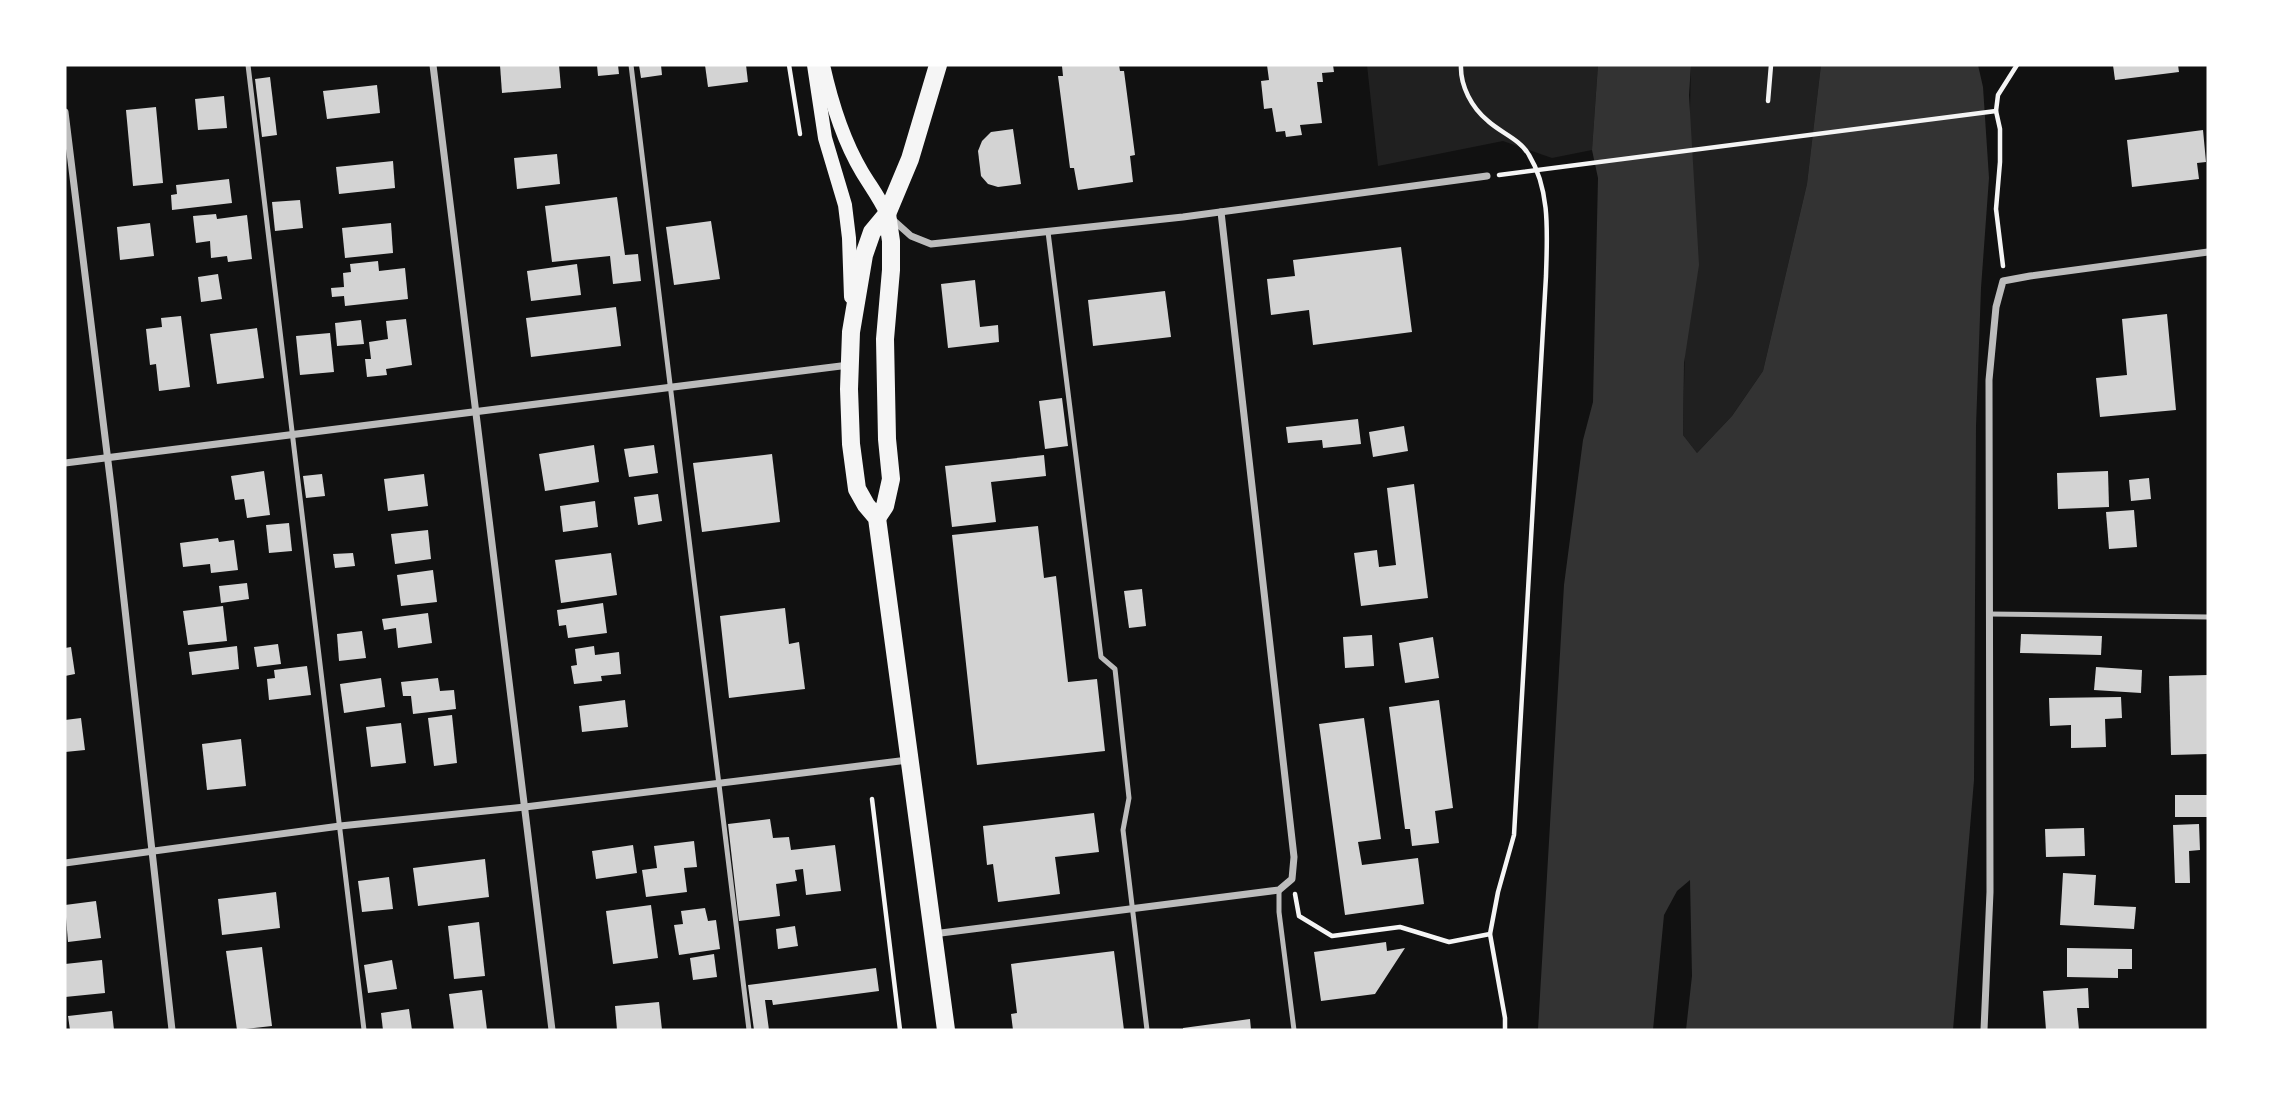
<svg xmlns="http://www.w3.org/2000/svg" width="2273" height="1095" font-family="Quicksand,sans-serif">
<rect width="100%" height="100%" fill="#111"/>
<g fill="#202020">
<polygon points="1367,65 1598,65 1592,150 1552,158 1503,141 1378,166"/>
<polygon points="1691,65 1821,65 1807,184 1763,371 1732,416 1697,453 1683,435"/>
</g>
<polygon fill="#333" points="1598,65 1691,65 1689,95 1699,265 1684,363 1683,435 1697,453 1732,416 1763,371 1807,184 1821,65 1978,65 1983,87 1989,178 1981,288 1976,426 1974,780 1953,1030 1686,1030 1692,976 1690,880 1677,891 1664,915 1653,1030 1538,1030 1564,585 1583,440 1593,402 1598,178 1592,150"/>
<g fill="#d3d3d3">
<polygon points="500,65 559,65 561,88 502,93"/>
<polygon points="597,65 618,65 619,74 598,76"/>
<polygon points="639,65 661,65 662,75 641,78"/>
<polygon points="705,65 746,65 748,82 708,87"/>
<polygon points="1075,65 1119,65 1120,71 1124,71 1135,155 1130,156 1133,182 1078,190 1074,168 1070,168 1058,76 1063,76 1062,66"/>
<polygon points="1267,65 1333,65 1334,72 1322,73 1323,82 1317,82 1322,123 1300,125 1302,135 1286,137 1285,131 1276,132 1272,108 1264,109 1261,81 1269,80"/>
<polygon points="2113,65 2178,65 2179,72 2115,80"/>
<polygon points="270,77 277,135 262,137 255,79"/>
<polygon points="377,85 380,113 327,119 323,91"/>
<polygon points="224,96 227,128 198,130 195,99"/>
<polygon points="156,107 163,183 133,186 126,110"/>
<polygon points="1013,129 1021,184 998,187 988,184 981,176 978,151 982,141 991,132"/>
<polygon points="2203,130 2206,162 2197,163 2199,179 2132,187 2127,140"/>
<polygon points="557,154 560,184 517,189 514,158"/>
<polygon points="393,161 395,188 339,194 336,167"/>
<polygon points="229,179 232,203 172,210 171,195 177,194 176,185"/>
<polygon points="617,197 625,255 638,254 641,281 613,284 610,256 552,262 545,206"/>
<polygon points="300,200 303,228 275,231 272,202"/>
<polygon points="216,214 217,219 247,215 252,259 228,262 227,256 211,258 210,241 196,243 193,216"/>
<polygon points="711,221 720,279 674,285 666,227"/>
<polygon points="150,223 154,256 120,260 117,227"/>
<polygon points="391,223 393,253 345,258 342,228"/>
<polygon points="1401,247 1412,332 1313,345 1309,310 1271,315 1267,279 1295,276 1293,260"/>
<polygon points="378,261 379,271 405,268 408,299 345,306 344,296 332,297 331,288 344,287 343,273 351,272 350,264"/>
<polygon points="577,264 581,295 531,301 527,271"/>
<polygon points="218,274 222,299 201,302 198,277"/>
<polygon points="975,280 980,327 998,325 999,342 948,348 941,284"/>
<polygon points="1165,291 1171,337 1093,346 1088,300"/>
<polygon points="616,307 621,346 531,357 526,318"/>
<polygon points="2167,314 2176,410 2100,417 2096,378 2127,375 2122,319"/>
<polygon points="181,316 190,387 159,391 156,364 150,365 146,329 162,327 161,318"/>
<polygon points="406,319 412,365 386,369 387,375 367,377 365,359 371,359 369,342 388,339 386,321"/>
<polygon points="361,320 364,344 337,346 335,323"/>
<polygon points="257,328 264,378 217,384 210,334"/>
<polygon points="330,333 334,372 300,375 296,336"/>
<polygon points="1062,398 1068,446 1045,449 1039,401"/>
<polygon points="1358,419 1361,444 1323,448 1322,440 1288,443 1286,427"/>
<polygon points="1404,426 1408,451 1373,457 1369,432"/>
<polygon points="594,445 599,482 545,491 539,454"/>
<polygon points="654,445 658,473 629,477 624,449"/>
<polygon points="772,454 780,522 702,532 693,463"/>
<polygon points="1044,455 1046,476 991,482 996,522 952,527 945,466"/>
<polygon points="264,471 270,515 247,518 244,499 235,500 231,476"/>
<polygon points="2108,471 2109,507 2058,509 2057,473"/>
<polygon points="322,474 325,496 306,498 303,476"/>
<polygon points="424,474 428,506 388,511 384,479"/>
<polygon points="2149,478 2151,499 2131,501 2129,480"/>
<polygon points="1414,484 1428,598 1361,606 1354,553 1377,550 1379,567 1396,565 1387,488"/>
<polygon points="658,494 662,521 638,525 634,497"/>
<polygon points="595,501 598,527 563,532 560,506"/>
<polygon points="2134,510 2137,547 2109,549 2106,512"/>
<polygon points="289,523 292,551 269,553 266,525"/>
<polygon points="1038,526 1044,578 1056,576 1068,682 1097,679 1105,751 977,765 952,535"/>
<polygon points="428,530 431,559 395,564 391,534"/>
<polygon points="218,538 219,542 234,540 238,570 211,573 210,564 183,567 180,543"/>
<polygon points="353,553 355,566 335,568 333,554"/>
<polygon points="611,553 617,595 561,603 555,560"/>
<polygon points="433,570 437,602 401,606 397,575"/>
<polygon points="247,583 249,599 221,603 219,586"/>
<polygon points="1142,589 1146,626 1129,628 1124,591"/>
<polygon points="603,603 607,633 568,638 566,625 559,626 557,610"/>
<polygon points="223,606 227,641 188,645 183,611"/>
<polygon points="785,608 789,644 799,642 805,689 729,698 720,616"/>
<polygon points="428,613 432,643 398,648 396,628 384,630 382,619"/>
<polygon points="362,631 366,658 339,661 337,634"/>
<polygon points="2021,634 2102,636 2101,655 2020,653"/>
<polygon points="1372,635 1374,666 1345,668 1343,637"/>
<polygon points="1433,637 1439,678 1405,683 1399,643"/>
<polygon points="278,644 281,664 257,667 254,647"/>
<polygon points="237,646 239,669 192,675 189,652"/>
<polygon points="594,646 595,655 619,652 621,674 601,676 602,681 574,684 571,666 577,665 575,649"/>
<polygon points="71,647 75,674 65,676 65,648"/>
<polygon points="307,666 311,695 269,700 267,679 275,678 274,670"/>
<polygon points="2096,667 2142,670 2141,693 2094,690"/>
<polygon points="2208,675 2208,754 2171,755 2169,676"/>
<polygon points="381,678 385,707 344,713 340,684"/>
<polygon points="438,678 440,691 454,690 456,709 413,714 411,696 403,696 401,682"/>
<polygon points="2121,697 2122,718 2105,719 2106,747 2071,748 2071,725 2050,726 2049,698"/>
<polygon points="625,700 628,727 582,732 579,706"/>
<polygon points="1439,700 1453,808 1435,811 1439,843 1412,846 1410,829 1405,829 1389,707"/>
<polygon points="452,715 457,763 434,766 428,718"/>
<polygon points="81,718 85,750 65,752 65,720"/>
<polygon points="1364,718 1381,839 1358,842 1362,865 1418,858 1424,904 1345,915 1319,724"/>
<polygon points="401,723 406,763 371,767 366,727"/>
<polygon points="241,739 246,786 207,790 202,744"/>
<rect x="2175" y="795" width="33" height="22"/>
<polygon points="1094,813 1099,852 1055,857 1060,894 998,902 993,864 987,865 983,826"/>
<polygon points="770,819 773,838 789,837 791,850 835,845 841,891 806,895 803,869 795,870 797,881 776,884 780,916 739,921 728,824"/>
<polygon points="2199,824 2200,850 2189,851 2190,883 2175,883 2173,825"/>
<polygon points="2084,828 2085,856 2046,857 2045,829"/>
<polygon points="694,841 697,867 684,868 687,892 646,897 642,870 657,868 654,846"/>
<polygon points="633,845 637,873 596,879 592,851"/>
<polygon points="485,859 489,897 418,906 413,868"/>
<polygon points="2063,873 2096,875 2094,905 2136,907 2134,929 2060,925"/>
<polygon points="389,877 393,909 362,912 358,881"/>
<polygon points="276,892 280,928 222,935 218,899"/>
<polygon points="96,901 101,938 68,942 65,905"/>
<polygon points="651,905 658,958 613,964 606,911"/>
<polygon points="705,908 708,921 716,920 720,949 679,955 674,925 683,924 681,911"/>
<polygon points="479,922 485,976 454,979 448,926"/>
<polygon points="795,926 798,946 778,949 776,929"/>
<polygon points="1386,942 1387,951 1405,948 1375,994 1321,1001 1314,952"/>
<polygon points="262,947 272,1026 237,1030 226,951"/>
<polygon points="2067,948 2132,949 2132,969 2118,969 2118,978 2067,977"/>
<polygon points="1114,951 1124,1030 1013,1030 1011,1014 1017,1013 1011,964"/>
<polygon points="714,954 717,977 693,980 690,958"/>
<polygon points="102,960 105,993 65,997 65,964"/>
<polygon points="392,960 397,989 368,993 364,965"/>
<polygon points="876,968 879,991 773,1005 772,1000 765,1000 769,1030 754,1030 748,985"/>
<polygon points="2088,988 2089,1008 2077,1008 2079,1030 2046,1030 2043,991"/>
<polygon points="482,990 487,1030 454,1030 449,994"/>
<polygon points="659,1002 662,1030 617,1030 615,1006"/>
<polygon points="409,1009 412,1030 383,1030 381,1013"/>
<polygon points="112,1011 114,1030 70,1030 68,1016"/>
<polygon points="1250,1019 1251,1030 1183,1030 1183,1028"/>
</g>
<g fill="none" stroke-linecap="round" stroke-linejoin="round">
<g stroke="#f5f5f5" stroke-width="4.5">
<polyline points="789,65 800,134"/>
<path d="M1461,65C1460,86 1472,108 1488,121C1501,133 1520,139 1529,155C1551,191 1547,236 1546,276L1514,835L1498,892L1490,934L1505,1018V1030"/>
<polyline points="1768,101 1771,65"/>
<polyline points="1499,175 1996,111"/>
<polyline points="2003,266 1996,209 2000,162 2000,129 1996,111 1998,95 2017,65"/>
<polyline points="872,799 900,1030"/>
<polyline points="1295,894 1299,916 1332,936 1400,927 1449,942 1490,934"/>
</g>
<g stroke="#bcbcbc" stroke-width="5">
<polyline points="248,65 364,1030"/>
<polyline points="631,65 749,1030"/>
<polyline points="1048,232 1101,657 1115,669 1129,798 1123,830 1147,1030"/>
<polyline points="1989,614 2208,617"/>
<polyline points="1279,890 1279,912 1294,1030"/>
</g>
<g stroke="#bcbcbc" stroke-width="7">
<polyline points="433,65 552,1030"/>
<polyline points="65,112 113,502 172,1030"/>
<polyline points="892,219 911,236 931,244 1183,217 1487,176"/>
<polyline points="65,463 849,365"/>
<polyline points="65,863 340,826 525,807 908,760"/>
<polyline points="933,934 1279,890 1292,879 1294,857 1221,212"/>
<polyline points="1984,1030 1990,892 1989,380 1996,307 2003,281 2030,276 2208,252"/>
</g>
<g stroke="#f5f5f5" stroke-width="14">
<polyline points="814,65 825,138 845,205 849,238 851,297"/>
<path d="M823,65C831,101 843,140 862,172C871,187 879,197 887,214"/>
</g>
<g stroke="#f5f5f5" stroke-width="18">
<polyline points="938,65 910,159 887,214 872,232 864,255 851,332 849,389 851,444 857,489 866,505 877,518 946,1030"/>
<polyline points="877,518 885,506 891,479 887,439 885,339 891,270 891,241 887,214"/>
</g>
</g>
<rect width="2273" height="1095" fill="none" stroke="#ffffff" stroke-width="133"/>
</svg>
